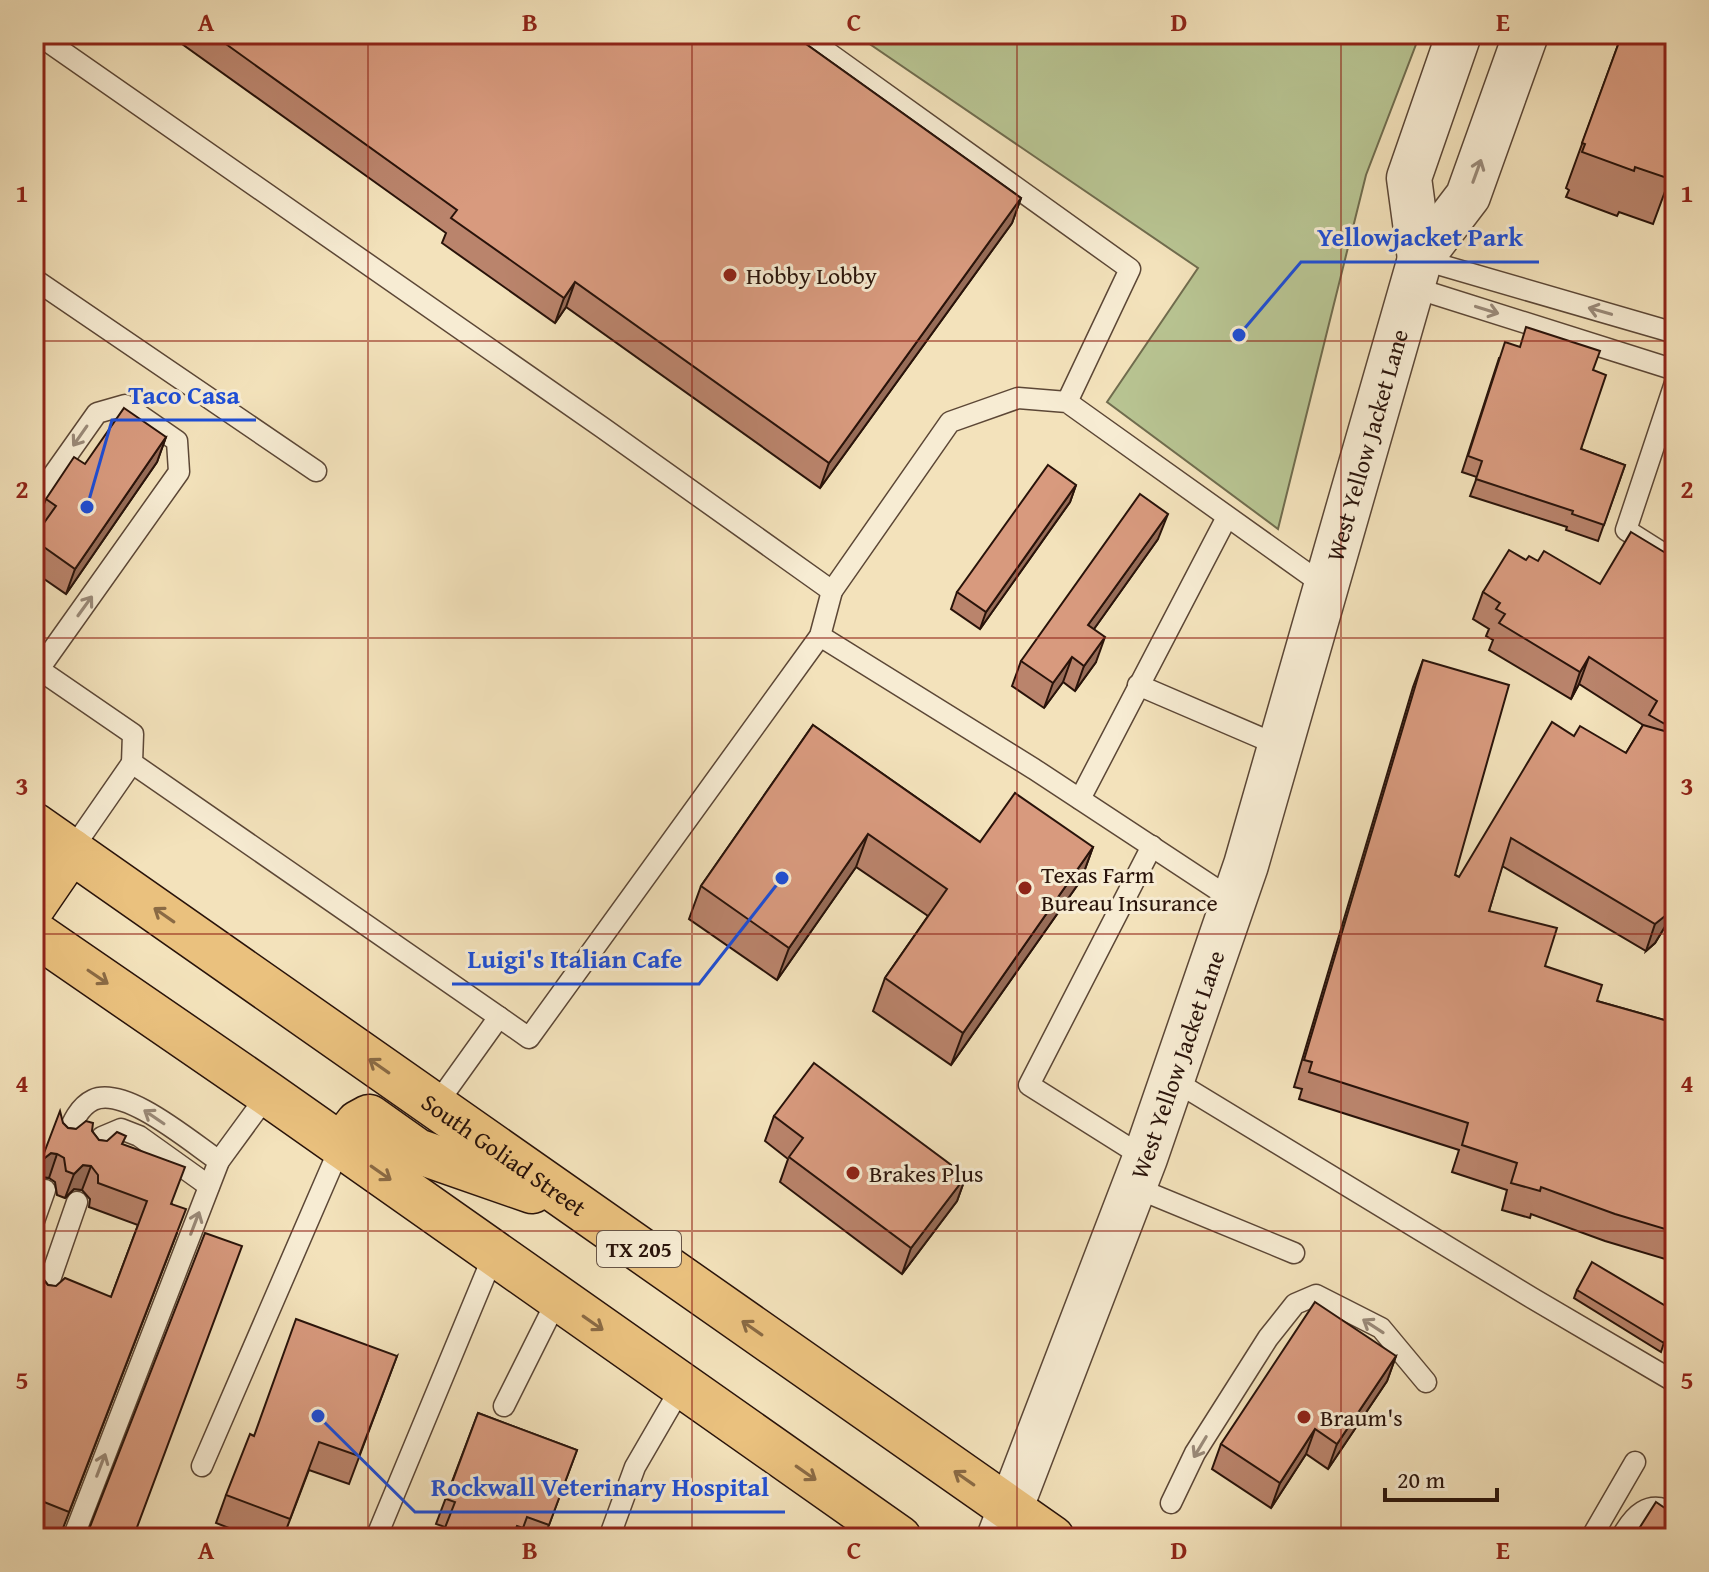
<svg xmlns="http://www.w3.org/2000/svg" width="1709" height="1572" font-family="'Gentium Book Plus',serif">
<rect width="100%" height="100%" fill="#f3e2bb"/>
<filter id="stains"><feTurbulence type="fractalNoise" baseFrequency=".0025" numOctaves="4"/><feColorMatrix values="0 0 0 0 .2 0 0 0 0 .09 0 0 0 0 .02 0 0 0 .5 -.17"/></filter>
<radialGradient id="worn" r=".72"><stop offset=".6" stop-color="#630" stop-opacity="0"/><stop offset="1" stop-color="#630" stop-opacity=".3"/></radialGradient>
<polygon fill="#b8c492" stroke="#706c4e" stroke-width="2" points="855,34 1420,34 1366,175 1278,529 1107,402 1198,268"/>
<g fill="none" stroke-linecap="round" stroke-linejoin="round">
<g stroke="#5c4736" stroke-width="23">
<g id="service">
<polyline points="37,34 603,428 832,591"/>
<polyline points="802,34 1130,269 1067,402"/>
<polyline points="1420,259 1675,333"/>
<polyline points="34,279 316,471"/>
<polyline points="1412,287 1675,370"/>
<polyline points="1675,383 1626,530 1675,561"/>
<polyline points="34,502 97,413 125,405 177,441 179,472 39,669"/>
<polyline points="820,636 1034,769 1233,900"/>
<polyline points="34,666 133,734 132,763 499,1017"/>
<polyline points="1138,685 1280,746"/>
<polyline points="1080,799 1227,517"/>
<polyline points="71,851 132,763"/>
<polyline points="1173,1080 1532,1298 1675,1382"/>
<polyline points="436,1105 499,1017 529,1038 820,636 832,591 950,422 1018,398 1067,402 1325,586"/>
<path d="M65,1140C71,1126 78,1107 93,1100C125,1085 192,1143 219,1161"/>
<polyline points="96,1152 102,1137 121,1129 139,1136 209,1186"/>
<polyline points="1145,1158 1029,1085 1152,846"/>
<polyline points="1134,1187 1294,1253"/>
<polyline points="34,1221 45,1190"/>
<polyline points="44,1297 77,1202"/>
<polyline points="504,1406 558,1298"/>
<polyline points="202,1466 341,1145"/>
<polyline points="1171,1503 1195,1453 1268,1338 1295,1304 1316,1295 1381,1328 1426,1382"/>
<polyline points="73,1538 219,1161 268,1094"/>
<polyline points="376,1538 494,1254"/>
<polyline points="609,1538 635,1467 682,1386"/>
<polyline points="1591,1538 1635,1462"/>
<path d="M1621,1538C1633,1516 1648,1498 1675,1514"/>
</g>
</g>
<g stroke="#5c4736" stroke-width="47">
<g id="tertiary">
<polyline points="1420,259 1409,178 1459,34"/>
<path id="s1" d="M999,1538L1145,1158L1246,865L1420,259L1468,196L1526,34"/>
</g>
</g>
<g stroke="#29130a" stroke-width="47">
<g id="primary">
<path id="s2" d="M34,825L1052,1538"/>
<polyline points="34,905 71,851"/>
<polyline points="34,933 268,1094 899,1538"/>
<polyline points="341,1145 358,1123 369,1117 417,1151 532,1191"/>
</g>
</g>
<use href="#service" stroke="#f7ecd3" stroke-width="20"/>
<use href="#tertiary" stroke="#f7ecd3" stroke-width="44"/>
<use href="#primary" stroke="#eac17e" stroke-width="44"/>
</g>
<g fill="#ba846c" stroke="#29130a" stroke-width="2">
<polygon points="168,34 792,34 1021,198 1012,223 820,488 566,307 555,323 442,243 446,233"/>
<polygon points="1622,34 1675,34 1675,176 1674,180 1670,178 1653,224 1619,212 1617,216 1566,197 1569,190 1566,188"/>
<polygon points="1499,358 1593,370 1581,449 1625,465 1598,541 1566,530 1567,527 1470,496 1477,477 1462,472"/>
<polygon points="166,437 157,462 66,594 34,572 34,537 41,527 36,524 46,499 85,464"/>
<polygon points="1076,485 1070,502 980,629 951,609 957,592"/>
<polygon points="1158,539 1094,629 1096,662 1075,691 1063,682 1044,708 1012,686 1021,661"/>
<polygon points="1664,552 1675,910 1655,943 1646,951 1502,866 1489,911 1545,966 1597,1001 1675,1023 1675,1262 1605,1241 1531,1214 1530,1218 1502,1210 1507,1190 1452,1172 1459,1150 1299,1099 1302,1089 1294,1087 1413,687 1423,660 1455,875 1459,877 1574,736 1626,753 1643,725 1579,684 1571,699 1489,650 1493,640 1486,636 1489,629 1473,619 1483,592 1526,560 1538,561 1600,584"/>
<polygon points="813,725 980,842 1093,847 1081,880 951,1065 873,1011 885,978 928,916 856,867 777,980 689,919 701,886"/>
<polygon points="774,1116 966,1176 957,1201 902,1274 780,1182 788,1159 765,1141"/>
<polygon points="63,1123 68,1128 92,1131 99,1140 122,1144 172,1204 177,1233 60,1536 34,1525 34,1266 48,1285 111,1297 138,1225 89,1207 90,1199 82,1190 74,1189 65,1198 57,1195 55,1182 49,1178 42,1177 34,1184 34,1180 41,1161"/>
<polygon points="1577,1290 1674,1311 1661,1352 1574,1298"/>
<polygon points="397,1356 349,1484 309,1470 283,1538 255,1538 216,1523 226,1495"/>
<polygon points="1396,1356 1387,1381 1328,1469 1306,1454 1271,1508 1212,1469 1221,1444"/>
<polygon points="478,1413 577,1450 544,1538 441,1538 445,1527 436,1524"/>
</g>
<g fill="#976c58" stroke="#29130a" stroke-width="2">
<polygon points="1021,198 1012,223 820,488 829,463"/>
<polygon points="575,282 566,307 555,323 564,298"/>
<polygon points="166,437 157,462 66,594 75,569"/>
<polygon points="1076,485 1070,502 980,629 986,612"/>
<polygon points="1168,514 1158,539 1079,650 1088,625"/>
<polygon points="1105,637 1096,662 1075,691 1084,666"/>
<polygon points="1072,657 1063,682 1044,708 1053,683"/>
<polygon points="1589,657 1579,684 1571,699 1580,672"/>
<polygon points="868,834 856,867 777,980 789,948"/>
<polygon points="1093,847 1081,880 951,1065 963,1033"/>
<polygon points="1675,899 1675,910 1655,943 1646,951 1655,924"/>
<polygon points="51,1153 57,1154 49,1178 42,1177 34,1184 34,1180 41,1161"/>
<polygon points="83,1165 91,1166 82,1190 74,1189 65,1198 74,1174"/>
<polygon points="966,1176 957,1201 902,1274 911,1248"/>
<polygon points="1396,1356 1387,1381 1328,1469 1337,1444"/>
<polygon points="1315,1429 1306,1454 1271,1508 1280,1483"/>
</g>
<g fill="#d89a7e" stroke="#29130a" stroke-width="2">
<polygon points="212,34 792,34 1021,198 829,463 575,282 564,298 451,218 457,210"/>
<polygon points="1622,34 1675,34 1675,164 1670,179 1635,167 1634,171 1582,152 1585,144 1582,143"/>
<polygon points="1526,327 1600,351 1593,370 1606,375 1581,449 1625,465 1604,525 1572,514 1573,511 1476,479 1482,461 1468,456 1505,342 1520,347"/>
<polygon points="124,408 166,437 75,569 34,540 34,537 56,506 46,499 74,457 85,464"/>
<polygon points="1048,465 1076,485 986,612 957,592"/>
<polygon points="1140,494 1168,514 1088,625 1105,637 1084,666 1072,657 1053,683 1021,661"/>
<polygon points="1631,532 1664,552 1671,541 1675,543 1675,899 1665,916 1655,924 1511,838 1489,911 1557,928 1545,966 1602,985 1597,1001 1675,1023 1675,1232 1615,1214 1541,1187 1540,1191 1511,1183 1517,1163 1462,1145 1468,1123 1309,1072 1312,1062 1304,1060 1423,660 1509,685 1455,875 1459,877 1552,722 1574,736 1580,726 1626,753 1643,725 1668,732 1670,727 1649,715 1657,701 1589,657 1580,672 1499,623 1505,614 1496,609 1500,603 1483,592 1509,550 1526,560 1529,556 1538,561 1544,551 1600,584"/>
<polygon points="813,725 980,842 1015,793 1093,847 963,1033 885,978 947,889 868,834 789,948 701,886"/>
<polygon points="814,1063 966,1176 911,1248 789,1157 803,1138 774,1116"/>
<polygon points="60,1111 63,1123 68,1128 76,1129 86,1121 93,1123 92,1131 99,1140 107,1141 117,1132 126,1136 122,1144 185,1167 171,1204 186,1209 69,1512 34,1498 34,1266 41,1268 40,1276 48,1285 56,1286 65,1278 111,1297 147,1201 98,1183 98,1175 91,1166 83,1165 74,1174 66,1171 64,1158 57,1154 51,1153 41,1161"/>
<polygon points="205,1233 242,1246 133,1538 90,1538 86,1537"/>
<polygon points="1592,1262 1674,1311 1664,1343 1577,1290"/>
<polygon points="1315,1302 1396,1356 1337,1444 1315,1429 1280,1483 1221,1444"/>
<polygon points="296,1319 397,1356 359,1456 319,1442 290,1519 226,1495 250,1434 254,1436"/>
<polygon points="478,1413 577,1450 549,1525 527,1517 523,1528 517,1526 512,1538 441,1538 455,1502 446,1499"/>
<polygon points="1656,1502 1675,1515 1675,1538 1633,1538"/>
</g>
<defs><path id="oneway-shaft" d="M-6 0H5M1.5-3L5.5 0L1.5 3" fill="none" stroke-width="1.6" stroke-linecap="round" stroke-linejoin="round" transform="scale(2)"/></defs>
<g stroke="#9a8a79">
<use href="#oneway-shaft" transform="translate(1477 171) rotate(-70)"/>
<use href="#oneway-shaft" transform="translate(1487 310) rotate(17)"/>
<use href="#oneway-shaft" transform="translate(1600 311) rotate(-164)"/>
<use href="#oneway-shaft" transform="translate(80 436) rotate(125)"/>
<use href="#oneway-shaft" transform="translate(85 606) rotate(-54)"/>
<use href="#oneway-shaft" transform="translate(154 1117) rotate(-146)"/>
<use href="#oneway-shaft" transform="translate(195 1223) rotate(-69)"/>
<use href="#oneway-shaft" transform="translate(1373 1326) rotate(-147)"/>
<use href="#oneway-shaft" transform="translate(1200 1447) rotate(121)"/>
<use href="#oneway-shaft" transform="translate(101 1465) rotate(-69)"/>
</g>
<g stroke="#8a6a44">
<use href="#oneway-shaft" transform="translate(164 915) rotate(-145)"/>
<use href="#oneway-shaft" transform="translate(98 977) rotate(34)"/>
<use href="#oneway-shaft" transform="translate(379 1066) rotate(-145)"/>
<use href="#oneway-shaft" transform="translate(381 1173) rotate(35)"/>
<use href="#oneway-shaft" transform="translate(593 1323) rotate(35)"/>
<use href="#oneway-shaft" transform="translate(752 1328) rotate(-145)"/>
<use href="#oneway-shaft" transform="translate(806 1473) rotate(35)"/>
<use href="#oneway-shaft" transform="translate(964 1478) rotate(-145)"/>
</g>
<path fill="none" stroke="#8f2418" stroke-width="2" stroke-opacity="0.55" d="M368,34V1538M692,34V1538M1017,34V1538M1341,34V1538M34,341H1675M34,638H1675M34,934H1675M34,1231H1675"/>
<g fill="#8f2418" stroke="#f7ecd3" stroke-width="3">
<circle cx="730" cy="275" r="8"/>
<circle cx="1025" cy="888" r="8"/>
<circle cx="853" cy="1173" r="8"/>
<circle cx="1304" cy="1417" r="8"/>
</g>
<g text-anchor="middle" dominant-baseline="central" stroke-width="6" stroke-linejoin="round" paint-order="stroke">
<rect fill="#f7ecd3" stroke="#675446" stroke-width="2" x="597" y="1231" width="84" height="36" rx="6"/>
<g font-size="22" font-weight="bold" fill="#29130a">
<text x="639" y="1249">TX 205</text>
</g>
<g font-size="24" fill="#29130a" stroke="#f7ecd3" text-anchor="start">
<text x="746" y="275">Hobby Lobby</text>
<text x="1041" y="874">Texas Farm<tspan x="1041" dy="28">Bureau Insurance</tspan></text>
<text x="869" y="1173">Brakes Plus</text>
<text x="1320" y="1417">Braum's</text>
</g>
<g font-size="24" fill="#29130a" stroke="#f7ecd3">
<text stroke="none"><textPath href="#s1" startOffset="1154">West Yellow Jacket Lane</textPath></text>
<text stroke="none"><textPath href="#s1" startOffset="506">West Yellow Jacket Lane</textPath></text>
<text stroke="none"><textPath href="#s2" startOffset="574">South Goliad Street</textPath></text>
</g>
</g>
<path fill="none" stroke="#1d4ed8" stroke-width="3" d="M1239 335L1301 262H1539M87 507L112 420H256M782 878L699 984H452M318 1416L415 1512H785"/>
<g fill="#1d4ed8" stroke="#f7ecd3" stroke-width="3">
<circle cx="1239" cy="335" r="8"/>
<circle cx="87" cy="507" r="8"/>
<circle cx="782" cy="878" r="8"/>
<circle cx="318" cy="1416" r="8"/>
</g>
<g font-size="26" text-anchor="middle" font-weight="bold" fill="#1d4ed8" stroke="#f7ecd3" stroke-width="6" stroke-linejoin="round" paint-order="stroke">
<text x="1420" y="246">Yellowjacket Park</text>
<text x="184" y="404">Taco Casa</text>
<text x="575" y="968">Luigi's Italian Cafe</text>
<text x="600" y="1496">Rockwall Veterinary Hospital</text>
</g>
<rect width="1709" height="1572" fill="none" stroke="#f3e2bb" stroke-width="88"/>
<path d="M1385 1488v12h112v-12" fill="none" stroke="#29130a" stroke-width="4"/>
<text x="1397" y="1488" font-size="24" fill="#29130a" stroke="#f7ecd3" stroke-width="6" paint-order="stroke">20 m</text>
<rect x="44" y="44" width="1621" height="1484" fill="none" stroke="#8f2418" stroke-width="3"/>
<g font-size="26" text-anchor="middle" font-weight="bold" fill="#8f2418">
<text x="206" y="31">A</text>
<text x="530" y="31">B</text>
<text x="854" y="31">C</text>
<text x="1179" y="31">D</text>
<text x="1503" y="31">E</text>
<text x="22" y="202">1</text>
<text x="1687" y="202">1</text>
<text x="22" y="498">2</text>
<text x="1687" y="498">2</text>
<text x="22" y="795">3</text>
<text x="1687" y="795">3</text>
<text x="22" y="1092">4</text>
<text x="1687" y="1092">4</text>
<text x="22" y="1389">5</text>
<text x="1687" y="1389">5</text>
<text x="206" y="1559">A</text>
<text x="530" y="1559">B</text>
<text x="854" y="1559">C</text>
<text x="1179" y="1559">D</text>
<text x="1503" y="1559">E</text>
</g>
<rect width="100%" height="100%" filter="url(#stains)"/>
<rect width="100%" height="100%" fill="url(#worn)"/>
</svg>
